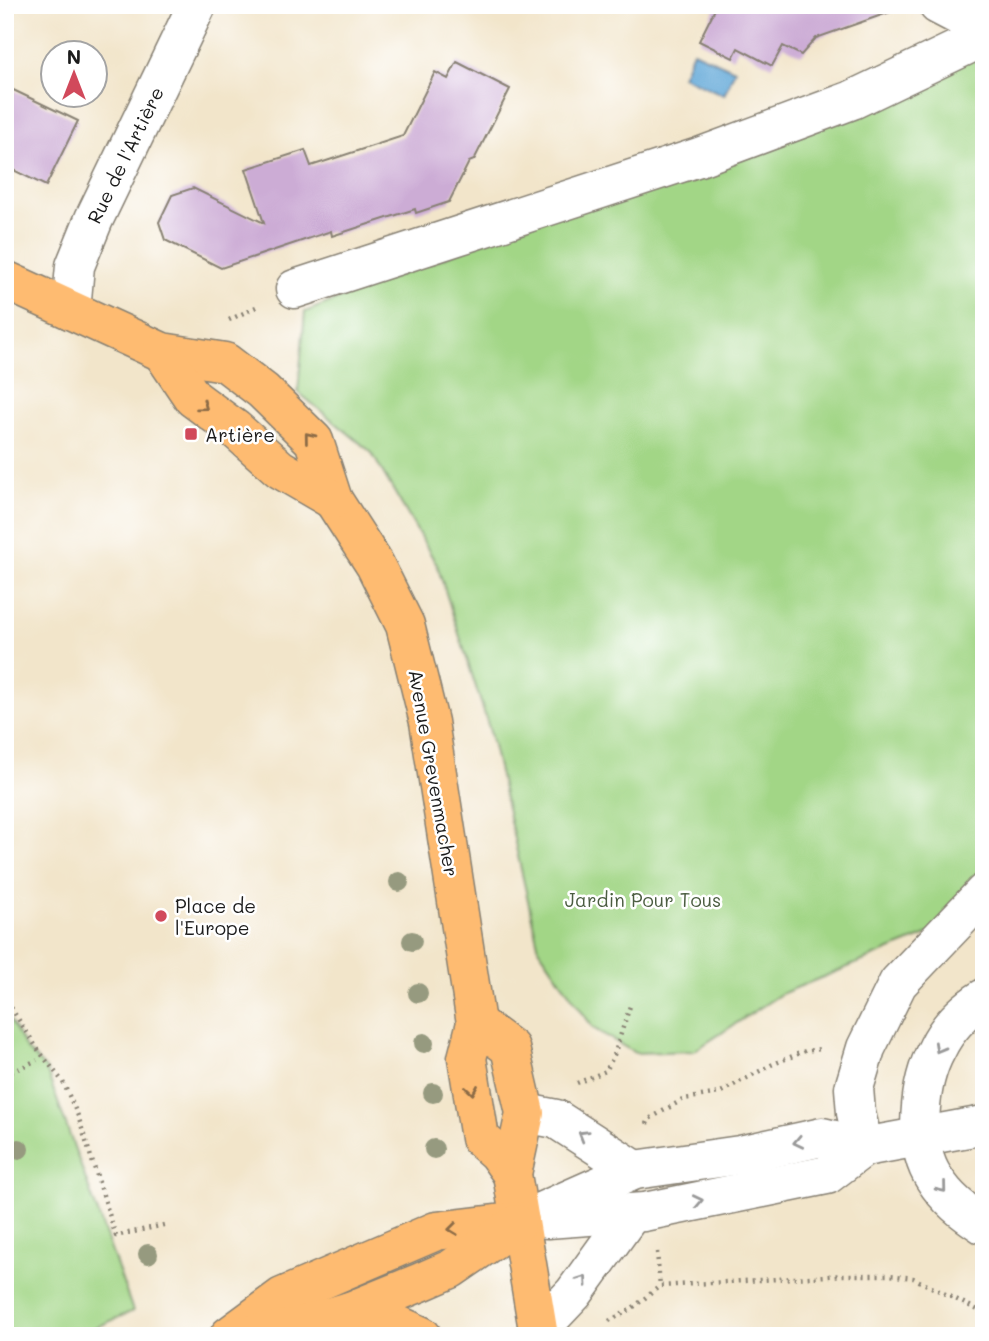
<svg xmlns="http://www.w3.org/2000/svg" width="989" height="1341" font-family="Mali,sans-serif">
<rect width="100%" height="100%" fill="#fff"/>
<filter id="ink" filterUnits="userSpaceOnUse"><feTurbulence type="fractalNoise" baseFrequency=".0143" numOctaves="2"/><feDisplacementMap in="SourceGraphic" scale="14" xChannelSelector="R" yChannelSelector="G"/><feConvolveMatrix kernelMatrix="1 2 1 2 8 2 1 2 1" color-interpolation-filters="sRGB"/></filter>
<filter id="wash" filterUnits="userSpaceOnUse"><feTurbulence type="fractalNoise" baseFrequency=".00686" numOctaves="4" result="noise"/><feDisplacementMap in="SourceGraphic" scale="28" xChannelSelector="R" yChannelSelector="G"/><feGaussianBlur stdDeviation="1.57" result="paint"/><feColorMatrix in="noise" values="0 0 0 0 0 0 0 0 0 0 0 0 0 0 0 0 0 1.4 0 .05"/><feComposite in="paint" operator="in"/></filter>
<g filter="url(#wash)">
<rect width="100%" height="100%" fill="#f2e5ca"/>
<polygon fill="#e1d4f4" points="733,1329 796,1336 685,1336 702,1331"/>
<g fill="#a2d686" stroke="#5f7951" stroke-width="2">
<polygon points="984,37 984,912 781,994 694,1051 635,1053 593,1028 539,949 489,728 437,565 371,452 298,392 305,312 699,157"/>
<polygon points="5,1011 26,1049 46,1069 133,1311 77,1336 5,1336"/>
</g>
<polygon fill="#62a8d8" stroke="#3f627a" stroke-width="2" points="693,51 735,70 724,95 682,76"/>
<g id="blocks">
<g fill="#ccacd5">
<polygon points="717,5 892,5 893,11 816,38 801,55 783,46 772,66 738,48 733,58 699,41"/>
<polygon points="457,62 510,89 474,160 469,162 449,202 416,213 415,209 332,236 331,231 221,268 165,240 159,222 172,195 193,188 264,223 246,169 305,150 311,166 403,136 435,72 448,79"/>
<polygon points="5,86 78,121 46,186 5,166"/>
</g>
</g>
</g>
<g filter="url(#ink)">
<use href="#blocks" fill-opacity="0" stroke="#878073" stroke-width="2"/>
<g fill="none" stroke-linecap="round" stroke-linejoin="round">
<g stroke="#878073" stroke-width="41">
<g id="minor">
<polyline points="938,5 984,29"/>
<polyline points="295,289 699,157 852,100 984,37"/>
<polyline points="71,310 75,266 94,219 197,5"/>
<path d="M984,998C965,1010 947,1028 937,1049C919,1082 912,1145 934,1178C947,1199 964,1212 984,1225"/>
<polyline points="525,1113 556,1119 635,1170"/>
<polyline points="864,1147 856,1113 854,1088 866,1048 898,983 984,893"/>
<polyline points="547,1219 644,1212 827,1175 864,1147"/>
<polyline points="520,1221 635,1170 740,1155 822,1137 864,1147 984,1125"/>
<polyline points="538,1331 574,1293 631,1214"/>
</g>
</g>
<g stroke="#878073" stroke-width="41">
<g id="major">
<polyline points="5,280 162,352 225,362 263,391 314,441 333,500 375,565 405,625 429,722 476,1023 467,1058 480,1138 497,1153 512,1174"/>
<polyline points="162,352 193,398 235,429 280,469 333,500"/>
<polyline points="476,1023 510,1048 525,1113 512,1174 539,1336"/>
<polyline points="350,1311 385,1319 422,1336"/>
<polyline points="229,1336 282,1297 436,1231 520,1221"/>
<polyline points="241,1336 294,1328 350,1311 421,1282 451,1269 516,1224"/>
</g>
</g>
<g stroke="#878073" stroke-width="4.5" stroke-dasharray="2 5" stroke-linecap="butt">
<polyline points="229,320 256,307"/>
<polyline points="5,995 13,1011 39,1051 63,1082 78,1116 116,1236 168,1224"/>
<polyline points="5,1075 37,1060"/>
<polyline points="577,1083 606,1071 614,1055 630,1006"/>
<polyline points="647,1124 649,1119 684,1099 719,1093 771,1065 805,1051 821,1049"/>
<polyline points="657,1252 660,1286"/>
<polyline points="609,1321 630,1310 660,1286 844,1275 889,1275 913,1278 984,1313"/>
</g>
<use href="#minor" stroke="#fff" stroke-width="38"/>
<use href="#major" stroke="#febb71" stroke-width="38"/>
</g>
<g fill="#969a7f">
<circle cx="399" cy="882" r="10"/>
<circle cx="412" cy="941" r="10"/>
<circle cx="418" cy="993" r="10"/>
<circle cx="424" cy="1043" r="10"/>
<circle cx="433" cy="1093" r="10"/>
<circle cx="19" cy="1149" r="10"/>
<circle cx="434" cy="1149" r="10"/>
<circle cx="148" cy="1254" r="10"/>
</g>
<defs><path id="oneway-chevron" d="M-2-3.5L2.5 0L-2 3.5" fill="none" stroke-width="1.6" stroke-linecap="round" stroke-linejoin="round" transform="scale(1.75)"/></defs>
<g stroke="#8d6c46">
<use href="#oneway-chevron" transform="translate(203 406) rotate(36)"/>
<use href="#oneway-chevron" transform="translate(309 437) rotate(-129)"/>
<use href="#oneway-chevron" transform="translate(472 1090) rotate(81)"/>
<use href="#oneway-chevron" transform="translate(453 1229) rotate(173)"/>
</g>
<g stroke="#999">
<use href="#oneway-chevron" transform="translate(939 1048) rotate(119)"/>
<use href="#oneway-chevron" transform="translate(583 1135) rotate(-149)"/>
<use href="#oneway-chevron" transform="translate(798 1142) rotate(168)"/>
<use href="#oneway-chevron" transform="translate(942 1188) rotate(51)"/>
<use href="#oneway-chevron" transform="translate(698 1201) rotate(-12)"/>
<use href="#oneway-chevron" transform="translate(583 1280) rotate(-55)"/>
</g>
</g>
<g fill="#d1495b" stroke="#fff" stroke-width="2.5">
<rect x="184" y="427" width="14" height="14" rx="3.5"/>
<circle cx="161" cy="916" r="7"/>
</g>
<g text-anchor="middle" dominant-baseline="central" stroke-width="5" stroke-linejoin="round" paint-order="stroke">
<g font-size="19" fill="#1c1c1c" stroke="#fff">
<text transform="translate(125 155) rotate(-64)">Rue de l'Artière</text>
<text transform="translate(434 773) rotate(80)">Avenue Grevenmacher</text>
</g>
<g font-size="19" fill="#1c1c1c" stroke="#fff" text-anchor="start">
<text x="205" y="434">Artière</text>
<text x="175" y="905">Place de<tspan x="175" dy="22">l'Europe</tspan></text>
</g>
<g font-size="19" fill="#4b5d41" stroke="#fff">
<text x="643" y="899">Jardin Pour Tous</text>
</g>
</g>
<rect width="989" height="1341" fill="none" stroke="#fff" stroke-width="28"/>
<g transform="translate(74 74)"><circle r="33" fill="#ffffff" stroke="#a4a4a4" stroke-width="2"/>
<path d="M0-5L12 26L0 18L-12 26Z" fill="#d1495b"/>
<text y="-10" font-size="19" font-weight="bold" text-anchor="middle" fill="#1c1c1c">N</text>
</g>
</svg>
